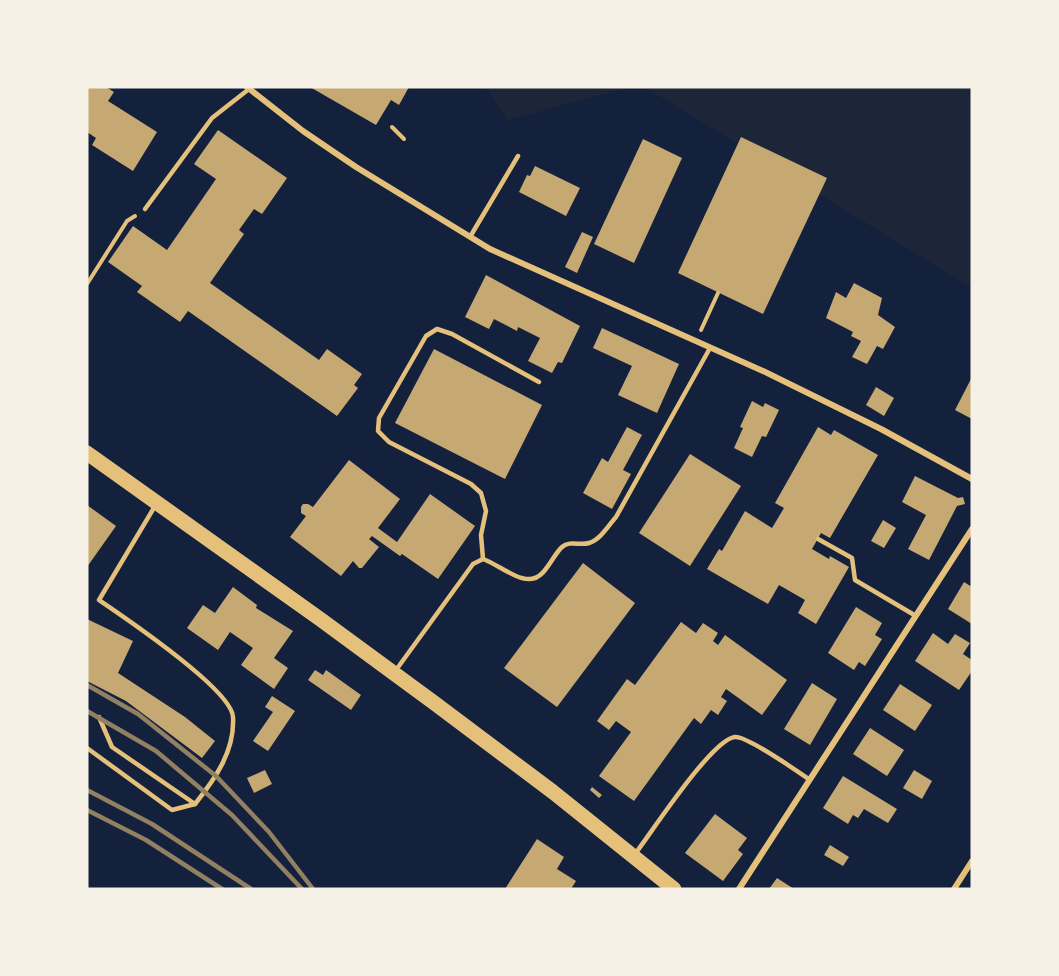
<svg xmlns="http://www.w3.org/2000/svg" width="1059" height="976" font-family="'PT Sans Narrow',sans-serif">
<rect width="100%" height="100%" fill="#14213d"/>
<g fill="#1d2539">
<polygon points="486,87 629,87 508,120"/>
<polygon points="645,87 972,87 972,288"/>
</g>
<g fill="#c6a872">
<polygon points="87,87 106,87 114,92 108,101 157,132 133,171 92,145 96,138 87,132"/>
<polygon points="310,87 409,87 399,105 391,100 376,125"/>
<polygon points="218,130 287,178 262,214 254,209 239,230 244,234 210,283 319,360 327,349 362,374 354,385 358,388 337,416 188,311 180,322 137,292 142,286 108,262 133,226 167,250 216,179 194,164"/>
<polygon points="741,137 827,178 763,314 678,273"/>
<polygon points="643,139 682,158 634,263 594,244"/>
<polygon points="535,166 580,188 566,216 519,192 527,175 530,176"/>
<polygon points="582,232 593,237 577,273 565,267"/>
<polygon points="486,275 580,326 562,363 558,362 552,373 528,361 540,338 518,327 517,331 494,319 489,329 465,317"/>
<polygon points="854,283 882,298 878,315 895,327 883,349 877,346 867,364 852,357 861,341 851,336 853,332 826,318 836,292 846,298"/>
<polygon points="602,328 679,364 657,413 618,395 632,366 593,348"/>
<polygon points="434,349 542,405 505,479 395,423"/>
<polygon points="972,377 972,419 955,410"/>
<polygon points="876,387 894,398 884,416 866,405"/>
<polygon points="752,401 763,407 765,403 779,410 766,437 762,436 752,457 734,448 743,428 740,427"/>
<polygon points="627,427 642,435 623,470 631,474 612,509 583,493 602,458 608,462"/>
<polygon points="818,427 831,435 834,430 878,455 830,538 821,533 812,549 829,559 830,556 849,567 816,624 798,613 805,600 779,585 768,604 707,569 719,549 722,551 745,511 772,528 784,508 775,503"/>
<polygon points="690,454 741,486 690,566 639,533"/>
<polygon points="349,460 400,499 378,528 397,542 430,494 475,526 438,579 402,554 400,556 372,536 369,539 379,547 362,568 359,568 353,561 341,576 290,537 306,516 301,513 301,507 303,504 308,504 313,507"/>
<polygon points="915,476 958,498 963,497 965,504 957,506 929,560 908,549 926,515 902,502"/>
<polygon points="87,505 116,526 87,567"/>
<polygon points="883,520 896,528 884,548 871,541"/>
<polygon points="583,563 635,603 557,707 504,668"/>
<polygon points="964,582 972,587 972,624 948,609"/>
<polygon points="233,587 257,605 256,608 293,631 274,658 288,668 274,689 241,665 253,648 230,632 218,650 187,628 203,605 215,613"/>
<polygon points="856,607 882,623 875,635 882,639 865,666 859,662 854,670 828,653"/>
<polygon points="87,619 133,641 118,673 185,717 215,741 202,758 126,701 87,681"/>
<polygon points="681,622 696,633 703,623 718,633 713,641 718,645 725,635 787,680 762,715 726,689 721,697 727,701 718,715 711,710 701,724 694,718 634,801 599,776 631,732 616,721 609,730 597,721 627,679 635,685"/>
<polygon points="933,633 948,644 955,634 970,643 963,654 972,660 972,671 959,690 915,661"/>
<polygon points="315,670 323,675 326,670 361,695 351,710 308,680"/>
<polygon points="812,683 837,699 810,745 784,729"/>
<polygon points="900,684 932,705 915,731 883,710"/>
<polygon points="272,696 295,711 268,751 253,741 273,712 265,707"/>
<polygon points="870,728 904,750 887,776 853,754"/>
<polygon points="265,770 272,784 254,793 247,778"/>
<polygon points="914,770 932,781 922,799 903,788"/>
<polygon points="843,776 897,809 888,823 864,809 858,818 853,815 848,824 823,808"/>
<polygon points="592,787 602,795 599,798 590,790"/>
<polygon points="715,814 747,838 738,850 743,854 723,881 685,853"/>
<polygon points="537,839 564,857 557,869 576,881 571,889 505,889"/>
<polygon points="830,845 849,857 843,866 824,855"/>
<polygon points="777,878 794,889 769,889"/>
</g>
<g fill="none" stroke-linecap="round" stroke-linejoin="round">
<g stroke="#e5c07b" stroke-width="4">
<polyline points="392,127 404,139"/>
<polyline points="87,284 127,221 135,216"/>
<polyline points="701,330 718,293"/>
</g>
<g stroke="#e5c07b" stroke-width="4.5">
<polyline points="145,209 212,118 249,89"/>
<polyline points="470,237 518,156"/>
<path d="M155,506L99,600C124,617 232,690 233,717C235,751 215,779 195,804"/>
<polyline points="818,539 852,558 855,580 916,616"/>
<polyline points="483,559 481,535 486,511 481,493 471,484 389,442 378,431 379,418 426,336 437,329 452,334 539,382"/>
<path d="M396,670L473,564L483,559C497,564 516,580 530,579C545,579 552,556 562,547C570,540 580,546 589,543C600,540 609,525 616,517L710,348"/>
<polyline points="87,748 172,810 195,804 112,747 99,717"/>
<path d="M635,854C652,832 712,739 735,737C747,736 797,771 810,780"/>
</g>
<g stroke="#e5c07b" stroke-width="6">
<polyline points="247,87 303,131 356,167 490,249 763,371 881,429 972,479"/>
<polyline points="739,889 972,529"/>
<polyline points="954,889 972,861"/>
</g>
<polyline stroke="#e5c07b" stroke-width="15" points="87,453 320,619 433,702 553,792 674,889"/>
<g stroke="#918062" stroke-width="4.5">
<polyline points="87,685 138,714 216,776 269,832 313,889"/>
<polyline points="87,711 156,751 232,815 302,889"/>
<polyline points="87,790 152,824 251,889"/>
<polyline points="87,810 146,840 222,889"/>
</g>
</g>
<rect width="1059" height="976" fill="none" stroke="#f6f1e7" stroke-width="177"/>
</svg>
